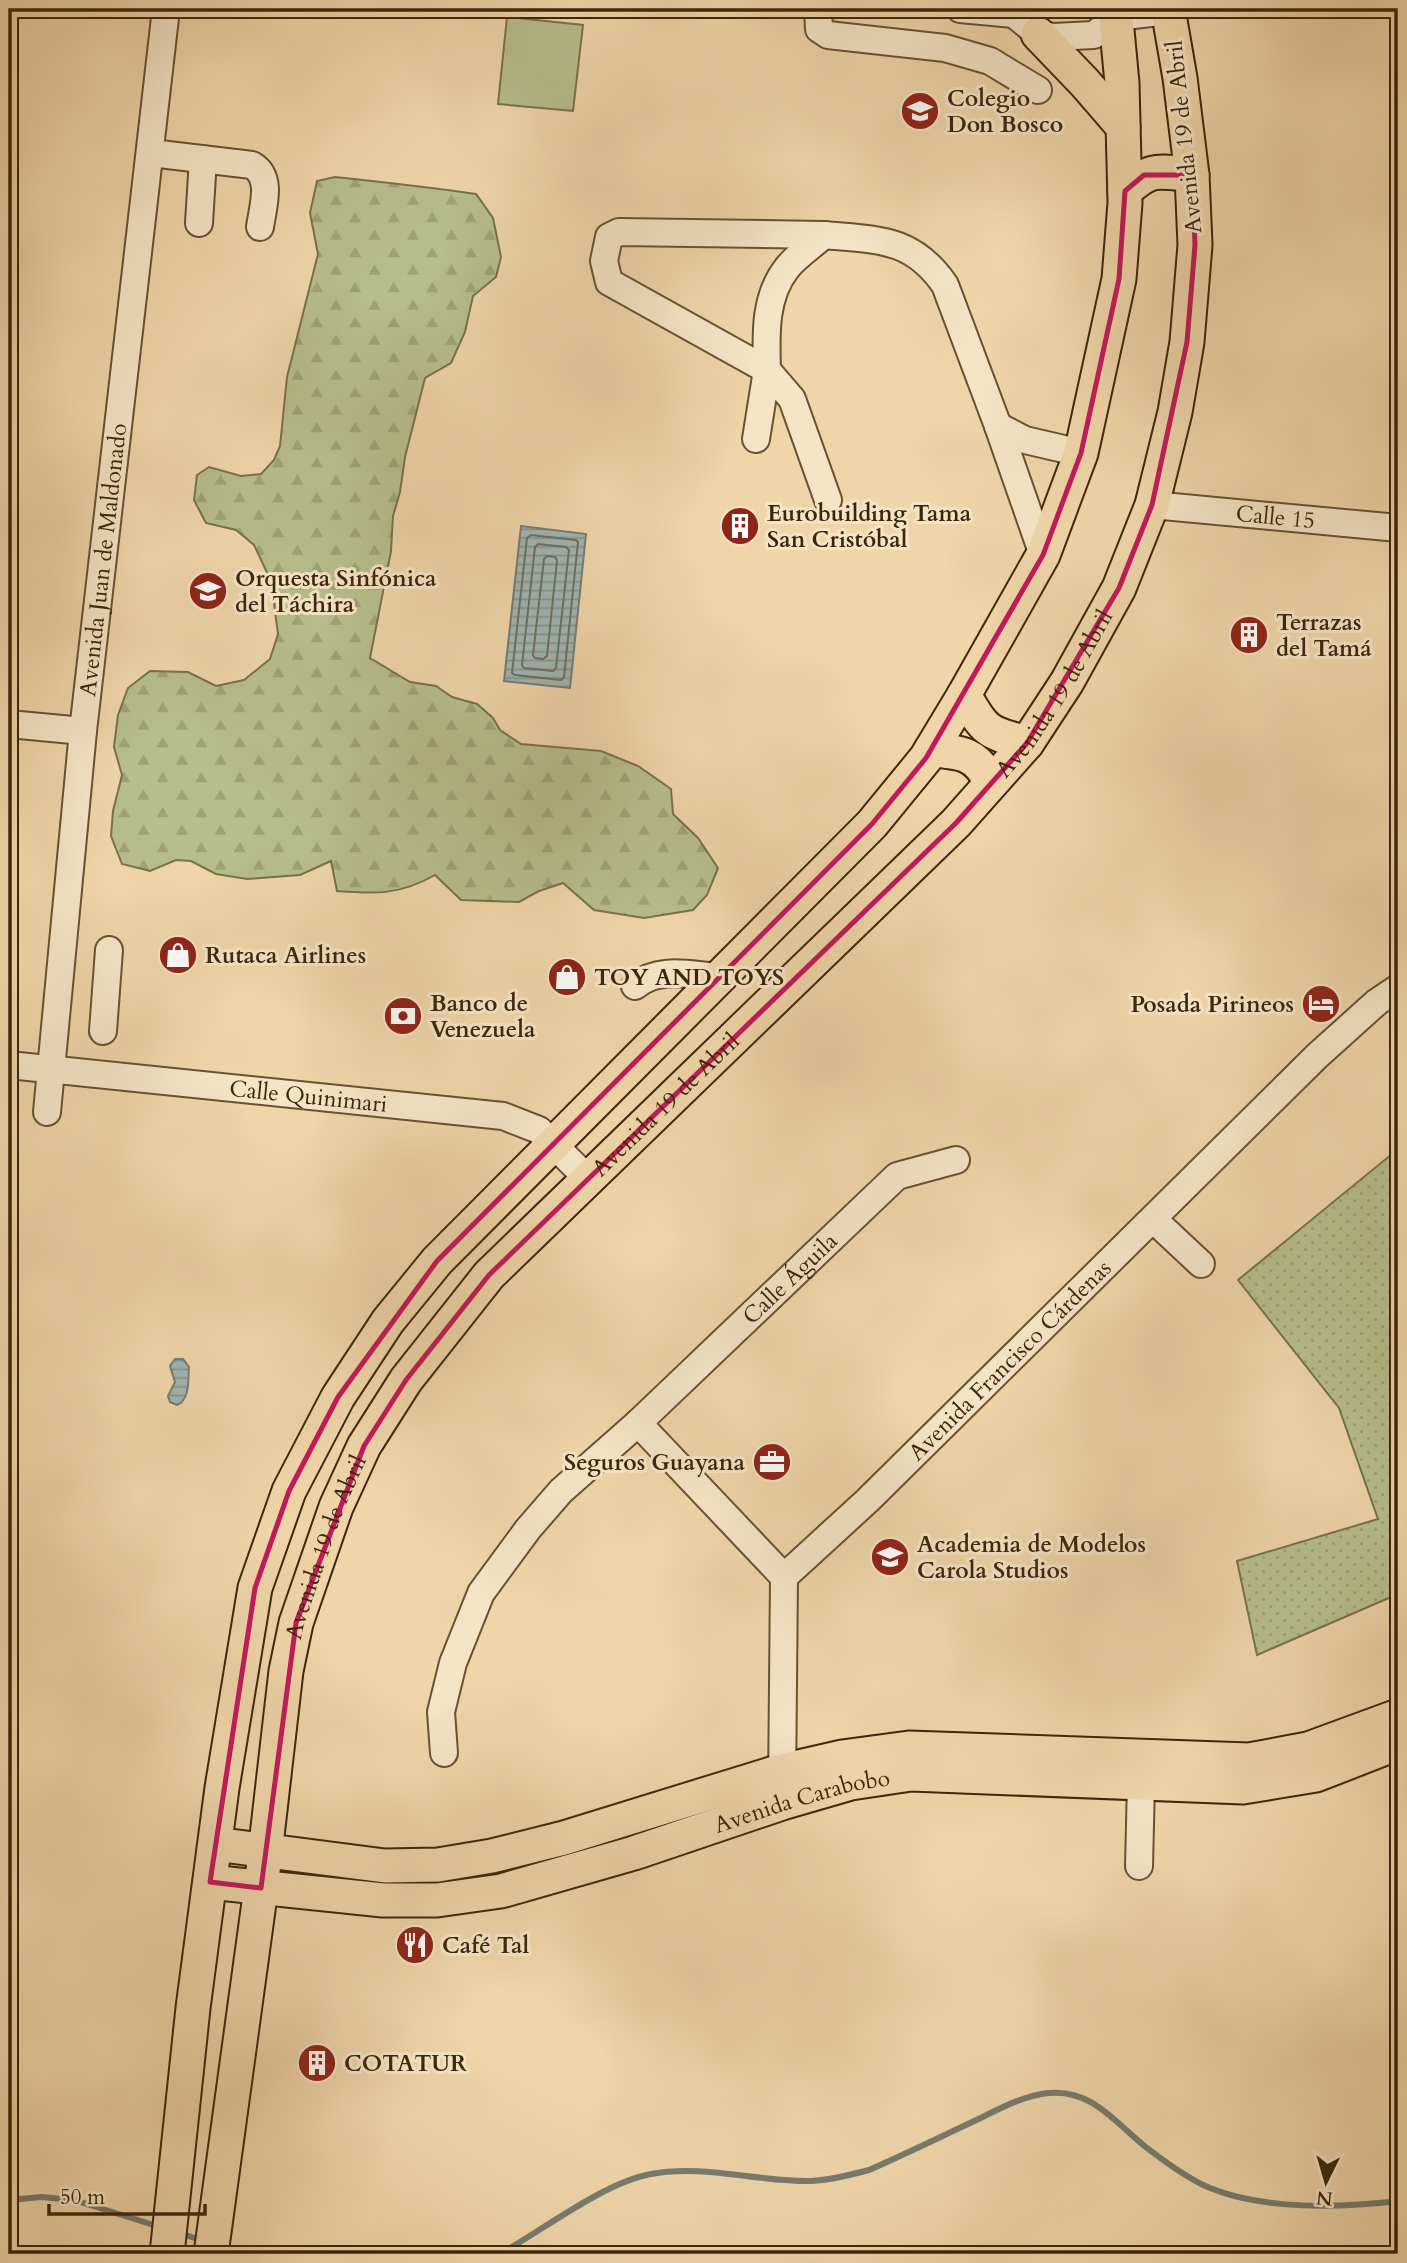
<svg xmlns="http://www.w3.org/2000/svg" width="1407" height="2263" font-family="Cardo,serif">
<defs>
<pattern id="forest-firs" width="22" height="20" patternUnits="userSpaceOnUse" patternTransform="scale(1.75)"><rect width="22" height="20" fill="#b6be8a"/><path d="M5 1l3.5 6h-7zM16 11l3.5 6h-7z" fill="#9da376"/></pattern>
<pattern id="park-dots" width="8" height="8" patternUnits="userSpaceOnUse" patternTransform="scale(1.75)"><rect width="8" height="8" fill="#b6be8a"/><path d="M2 2h.1M6 6h.1" fill="none" stroke="#9da376" stroke-width="1.8" stroke-linecap="round"/></pattern>
<pattern id="water-rules" width="6" height="5" patternUnits="userSpaceOnUse" patternTransform="scale(1.75)"><rect width="6" height="5" fill="#9eb6b3"/><path d="M0 2.5h6" fill="none" stroke="#829490"/></pattern>
</defs>
<rect width="100%" height="100%" fill="#efd5a8"/>
<filter id="stains"><feTurbulence type="fractalNoise" baseFrequency=".00286" numOctaves="4"/><feColorMatrix values="0 0 0 0 .2 0 0 0 0 .09 0 0 0 0 .02 0 0 0 .5 -.17"/></filter>
<radialGradient id="worn" r=".72"><stop offset=".6" stop-color="#630" stop-opacity="0"/><stop offset="1" stop-color="#630" stop-opacity=".3"/></radialGradient>
<polygon fill="#b6be8a" stroke="#79724a" stroke-width="2" points="507,17 583,25 573,111 498,104"/>
<path fill="url(#forest-firs)" stroke="#79724a" stroke-width="2" d="M335,177C382,182 429,187 476,194L493,218L501,257L496,277L473,296L465,332L451,363L425,378L405,457L400,492L393,516L391,551L370,658L410,682L436,686L452,697L477,704L493,718L500,730L521,744L601,751L638,766L671,789L673,814L698,838L718,868L707,895L693,910L644,918L594,910L563,883L539,891L519,902L461,900L435,875C400,895 376,894 337,891L331,861L300,875L247,879L216,874L191,861L176,860L150,871L122,864L111,836L113,811L122,775L114,747L118,715L128,688L150,671L188,672L216,686L244,680L270,659L278,634L271,581L254,545L236,530L206,523L194,500L197,475L209,467L241,476L261,474L274,460L280,446L287,377L318,254L310,213L317,181Z"/>
<polygon fill="url(#park-dots)" stroke="#79724a" stroke-width="2" points="1398,1149 1398,1594 1257,1655 1237,1561 1378,1519 1339,1408 1238,1280"/>
<g fill="url(#water-rules)" stroke="#777c6f" stroke-width="2">
<polygon points="521,526 586,534 570,688 504,681"/>
<path d="M175,1359H183L189,1367C188,1379 190,1400 177,1405L170,1402L168,1396L175,1382L170,1366Z"/>
</g>
<g fill="none" stroke-linecap="round" stroke-linejoin="round">
<g stroke="#6d6e5e" stroke-width="2">
<polygon points="531,535 576,540 578,542 564,677 561,680 515,675 512,673 527,538"/>
<polygon points="538,544 566,547 569,550 556,668 553,671 524,668 522,665 535,547"/>
<polygon points="547,556 555,557 557,560 547,656 543,659 535,658 533,655 544,559"/>
</g>
<g stroke="#777c6f" stroke-width="6">
<polyline points="9,2200 41,2197 74,2200 160,2227"/>
<polyline points="180,2233 203,2241"/>
<polyline points="220,2246 247,2254"/>
<path d="M500,2254C543,2230 605,2182 651,2174C703,2164 758,2182 811,2181C831,2180 850,2175 869,2170C903,2155 936,2139 970,2123C996,2111 1020,2096 1049,2093C1093,2089 1116,2124 1147,2148C1166,2162 1188,2179 1210,2188C1264,2210 1340,2208 1398,2201"/>
</g>
<g stroke="#695231" stroke-width="30">
<g id="minor">
<polyline points="818,9 819,29 828,35 945,48 990,61 1038,90"/>
<polyline points="960,9 1014,14 1024,9"/>
<polyline points="1014,14 1038,34 1053,37 1094,35 1116,17 1168,11"/>
<path d="M151,153L252,165C273,177 263,206 260,227"/>
<polyline points="199,223 203,159"/>
<path d="M619,232L824,235C812,246 796,256 787,268C764,297 766,335 767,370L609,282L604,261L609,237Z"/>
<path d="M824,235C877,240 912,237 945,285L998,426L1043,555"/>
<polyline points="998,426 1025,440 1081,453"/>
<polyline points="756,439 767,370 792,399 828,500"/>
<path id="s1" d="M1152,505L1398,528"/>
<polyline points="9,724 83,731"/>
<path d="M635,986C659,966 691,975 720,977"/>
<polyline points="103,1031 109,950"/>
<path id="s2" d="M9,1065L503,1116L539,1130L587,1178"/>
<path id="s3" d="M47,1112L83,731L166,9"/>
<polyline points="1154,1220 1201,1264"/>
<polyline points="638,1423 784,1577"/>
<path id="s4" d="M444,1753L441,1712L453,1663L481,1593L528,1529L561,1491L638,1423L897,1176L956,1160"/>
<path id="s5" d="M782,1791L784,1577L868,1500L1317,1056L1377,1002L1398,988"/>
<polyline points="1139,1866 1141,1783"/>
</g>
</g>
<g stroke="#3c2609" stroke-width="37">
<g id="major">
<polyline points="1038,34 1085,83 1123,127"/>
<path d="M1125,191C1152,167 1157,171 1192,175"/>
<path d="M964,695C986,732 986,732 1027,743"/>
<path d="M931,750C961,752 977,753 991,783"/>
<polyline points="215,1844 385,1866 438,1865 492,1856 564,1838 781,1771 842,1757 909,1748 1249,1760 1308,1749 1398,1716"/>
<path id="s6" d="M210,1882L383,1900H437L501,1891L634,1853L782,1803L851,1783L911,1774L1243,1787L1316,1775L1398,1743"/>
<polyline points="167,2254 193,2008 222,1788 255,1588 289,1491 338,1397 388,1321 437,1261 872,824 926,758 964,695 1043,555 1081,453 1119,279 1125,203 1122,83 1115,9"/>
<path id="s7" d="M211,2254L261,1888L286,1671L296,1623L336,1507L364,1446L406,1380L489,1275L956,823L1027,743L1067,682L1119,588L1152,505L1175,412L1187,342L1195,245L1192,175L1180,78L1168,9"/>
</g>
</g>
<use href="#minor" stroke="#f5e4c6" stroke-width="26"/>
<use href="#major" stroke="#efd5a8" stroke-width="33"/>
</g>
<path fill="none" stroke="#c2185b" stroke-width="5" stroke-linejoin="round" d="M1144,175H1192L1195,245L1187,342L1152,505L1119,588L1027,743L956,823L489,1275L406,1380L364,1446L296,1623L261,1888L210,1882L255,1588L289,1491L338,1397L437,1261L872,824L926,758L1043,555L1081,453L1119,279L1125,191Z"/>
<defs>
<g id="university-disc" transform="scale(2.0125)"><circle r="9.5" fill="#8f2418" stroke="#f5e4c6"/><path d="M0-5L7-2L0 1L-7-2ZM-4 1L0 2.5L4 1V4Q0 6-4 4Z" fill="#fff"/></g>
<g id="building-disc" transform="scale(2.0125)"><circle r="9.5" fill="#8f2418" stroke="#f5e4c6"/><path d="M-4-6H4V6H1V3H-1V6H-4ZM-2.5-4.3h1.7v1.8h-1.7ZM.8-4.3h1.7v1.8H.8ZM-2.5-1h1.7V.8h-1.7ZM.8-1h1.7V.8H.8Z" fill="#fff"/></g>
<g id="shop-disc" transform="scale(2.0125)"><circle r="9.5" fill="#8f2418" stroke="#f5e4c6"/><path d="M-5-2.5h2.3a2.7 3.5 0 0 1 5.4 0H5L5.5 6h-11ZM-1.5-2.5h3a1.5 2.3 0 0 0-3 0Z" fill="#fff"/></g>
<g id="hotel-disc" transform="scale(2.0125)"><circle r="9.5" fill="#8f2418" stroke="#f5e4c6"/><path d="M-6-4.5h1.5V1H6V5H4.5V3h-9V5H-6ZM-4 0a1.8 1.8 0 1 1 3.6 0ZM.5 0V-2.5h3Q6-2.5 6 0Z" fill="#fff"/></g>
<g id="bank-disc" transform="scale(2.0125)"><circle r="9.5" fill="#8f2418" stroke="#f5e4c6"/><path d="M-6-4H6V4H-6ZM0-2.3a2.3 2.3 0 1 0 0 4.6a2.3 2.3 0 1 0 0-4.6Z" fill="#fff"/></g>
<g id="office-disc" transform="scale(2.0125)"><circle r="9.5" fill="#8f2418" stroke="#f5e4c6"/><path d="M-6-3h4V-5.5h4V-3h4V5H-6ZM-1-4.5V-3h2v-1.5ZM-6 0V1H6V0Z" fill="#fff"/></g>
<g id="restaurant-disc" transform="scale(2.0125)"><circle r="9.5" fill="#8f2418" stroke="#f5e4c6"/><path d="M-5-6h1v4h1v-4h1v4h1v-4h1v5L-1.5 .5V6h-2V.5L-5-1ZM5-6V6H3V1.5H1.5Q1.5-4 5-6Z" fill="#fff"/></g>
</defs>
<g fill-rule="evenodd">
<use href="#university-disc" x="920" y="111"/>
<use href="#building-disc" x="740" y="526"/>
<use href="#university-disc" x="208" y="591"/>
<use href="#building-disc" x="1249" y="635"/>
<use href="#shop-disc" x="178" y="955"/>
<use href="#shop-disc" x="567" y="977"/>
<use href="#hotel-disc" x="1321" y="1004"/>
<use href="#bank-disc" x="403" y="1016"/>
<use href="#office-disc" x="772" y="1462"/>
<use href="#university-disc" x="890" y="1557"/>
<use href="#restaurant-disc" x="415" y="1945"/>
<use href="#building-disc" x="317" y="2063"/>
</g>
<g text-anchor="middle" dominant-baseline="central" stroke-width="6" stroke-linejoin="round" paint-order="stroke">
<g font-size="23" font-weight="bold" fill="#3c2609" stroke="#f5e4c6" text-anchor="start">
<text x="947" y="98">Colegio<tspan x="947" dy="26">Don Bosco</tspan></text>
<text x="767" y="513">Eurobuilding Tama<tspan x="767" dy="26">San Cristóbal</tspan></text>
<text x="235" y="578">Orquesta Sinfónica<tspan x="235" dy="26">del Táchira</tspan></text>
<text x="1276" y="622">Terrazas<tspan x="1276" dy="26">del Tamá</tspan></text>
<text x="205" y="955">Rutaca Airlines</text>
<text x="594" y="977">TOY AND TOYS</text>
<text x="430" y="1003">Banco de<tspan x="430" dy="26">Venezuela</tspan></text>
<text x="1294" y="1004" text-anchor="end">Posada Pirineos</text>
<text x="745" y="1462" text-anchor="end">Seguros Guayana</text>
<text x="917" y="1544">Academia de Modelos<tspan x="917" dy="26">Carola Studios</tspan></text>
<text x="442" y="1945">Café Tal</text>
<text x="344" y="2063">COTATUR</text>
</g>
<g font-size="23" fill="#3c2609" stroke="#f5e4c6">
<text transform="translate(1184 137) rotate(-96)">Avenida 19 de Abril</text>
<text stroke="none"><textPath href="#s1" startOffset="124">Calle 15</textPath></text>
<text stroke="none"><textPath href="#s3" startOffset="555">Avenida Juan de Maldonado</textPath></text>
<text stroke="none"><textPath href="#s7" startOffset="1852">Avenida 19 de Abril</textPath></text>
<text stroke="none"><textPath href="#s2" startOffset="301">Calle Quinimari</textPath></text>
<text stroke="none"><textPath href="#s7" startOffset="1284">Avenida 19 de Abril</textPath></text>
<text stroke="none"><textPath href="#s4" startOffset="609">Calle Águila</textPath></text>
<text stroke="none"><textPath href="#s5" startOffset="527">Avenida Francisco Cárdenas</textPath></text>
<text stroke="none"><textPath href="#s7" startOffset="718">Avenida 19 de Abril</textPath></text>
<text stroke="none"><textPath href="#s6" startOffset="607">Avenida Carabobo</textPath></text>
</g>
</g>
<rect width="1407" height="2263" fill="none" stroke="#efd5a8" stroke-width="35"/>
<rect x="10" y="10" width="1386" height="2242" fill="none" stroke="#3c2609" stroke-width="3.5"/>
<rect x="18" y="18" width="1372" height="2228" fill="none" stroke="#3c2609" stroke-width="2"/>
<g transform="translate(1326 2182) rotate(185)" stroke="#f5e4c6" stroke-width="5" paint-order="stroke">
<path d="M0-5L12 26L0 18L-12 26Z" fill="#3c2609"/>
<text y="-10" font-size="19" font-weight="bold" text-anchor="middle" fill="#3c2609">N</text>
</g>
<path d="M49 2204v10h156v-10" fill="none" stroke="#3c2609" stroke-width="3.5"/>
<text x="60" y="2204" font-size="21" fill="#3c2609" stroke="#f5e4c6" stroke-width="5" paint-order="stroke">50 m</text>
<rect width="100%" height="100%" filter="url(#stains)"/>
<rect width="100%" height="100%" fill="url(#worn)"/>
</svg>
